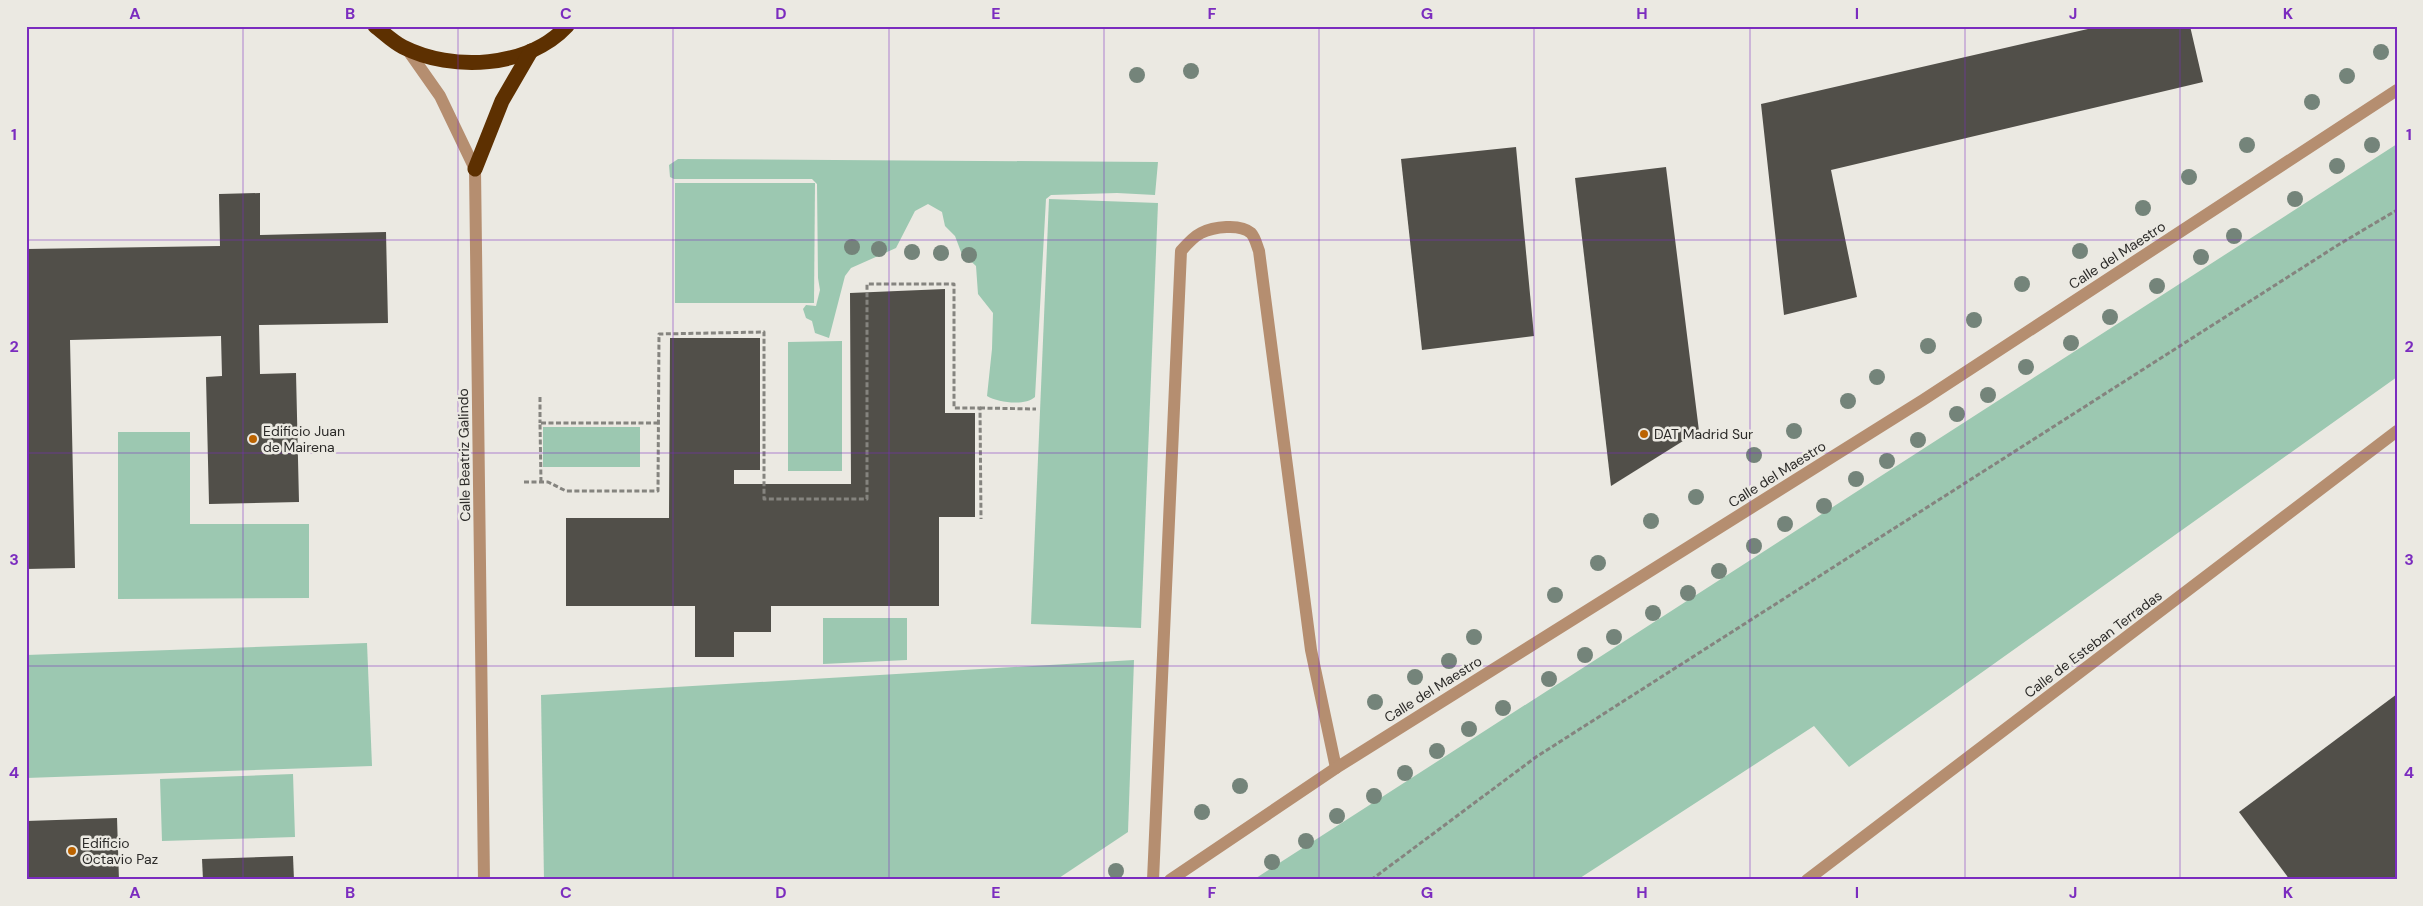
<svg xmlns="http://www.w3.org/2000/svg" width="2423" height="906" font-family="'DM Sans',sans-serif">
<rect width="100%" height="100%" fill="#ebe9e2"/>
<g fill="#9cc8b1">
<polygon points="2397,144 2397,377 1849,767 1814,726 1577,880 1253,880"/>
<path d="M678,159L1158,162L1155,195L1117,193L1051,195L1046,199L1035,397C1025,406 999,403 987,396L992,349L993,313L978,294L976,266L961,252L955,236L945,226L942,212L928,204L915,211L896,248L851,268L845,276L829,338L815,333L812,321L806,318L803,309L806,305L816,306L820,290L818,278L817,184L812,179H674L670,177L669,165Z"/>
<polygon points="675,183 815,183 814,303 675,303"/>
<polygon points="1049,199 1158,203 1141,628 1031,624"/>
<polygon points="842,341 842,471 788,471 788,342"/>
<rect x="543" y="427" width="97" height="40"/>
<polygon points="118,432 190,432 190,524 309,524 309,598 118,599"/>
<polygon points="823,618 907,618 907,660 823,664"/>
<polygon points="367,643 372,766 26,778 26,655"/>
<polygon points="1134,660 1128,832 1056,880 544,880 541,695"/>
<polygon points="293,774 295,837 162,841 160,779"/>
</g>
<g fill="#514f49">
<polygon points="2101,26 2190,26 2203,82 1831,170 1857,297 1784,315 1761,104"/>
<polygon points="1516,147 1534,336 1422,350 1401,159"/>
<polygon points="1666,167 1699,431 1611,486 1575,178"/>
<polygon points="260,193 260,235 386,232 388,323 259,325 260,374 296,373 299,502 209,504 206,377 222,376 221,336 70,340 75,568 26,569 26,249 220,246 219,194"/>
<polygon points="945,289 945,413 975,413 975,517 939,517 939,606 771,606 771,632 734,632 734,657 695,657 695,606 566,606 566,518 669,518 670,338 760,338 760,470 734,470 734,484 851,484 850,293"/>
<polygon points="2397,694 2397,880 2290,880 2239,812"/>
<polygon points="117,818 119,880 26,880 26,821"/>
<polygon points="293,856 294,880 203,880 202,859"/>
</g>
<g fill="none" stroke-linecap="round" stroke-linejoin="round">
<g stroke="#85847f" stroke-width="3" stroke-dasharray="5 2.5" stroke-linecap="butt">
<polyline points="540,397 540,423"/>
<polyline points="980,408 1036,409"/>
<polyline points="524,482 548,482 566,491 658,491 659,334 764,332 764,499 867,499 867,284 954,284 954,408 980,408 981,519"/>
<polyline points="541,482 540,423 659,423"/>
<polyline points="1371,880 1536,757 2338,245 2397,210"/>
</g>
<path stroke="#b58e70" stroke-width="12" d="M1153,880L1181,251C1187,244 1193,237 1201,233C1213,227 1240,223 1251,233C1255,237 1257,246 1259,251L1311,650L1336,768"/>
<g stroke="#b58e70" stroke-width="12">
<polyline points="407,49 440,96 475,169 484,880"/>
<polyline points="1170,880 1336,768 1923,400 2397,90"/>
<polyline points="1807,880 2397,431"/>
</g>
<g stroke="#5d3001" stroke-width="15">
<path d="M375,26C384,33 393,42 403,47C452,72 528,68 567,26"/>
<polyline points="475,169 502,101 531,51"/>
</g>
</g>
<g fill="#74847a">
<circle cx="2381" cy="52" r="8"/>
<circle cx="1191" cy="71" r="8"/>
<circle cx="1137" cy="75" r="8"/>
<circle cx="2347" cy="76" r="8"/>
<circle cx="2312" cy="102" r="8"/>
<circle cx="2247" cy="145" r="8"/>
<circle cx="2372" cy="145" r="8"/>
<circle cx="2337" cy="166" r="8"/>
<circle cx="2189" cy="177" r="8"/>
<circle cx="2295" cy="199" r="8"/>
<circle cx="2143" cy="208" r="8"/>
<circle cx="2234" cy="236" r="8"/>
<circle cx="852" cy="247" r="8"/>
<circle cx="879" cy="249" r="8"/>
<circle cx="2080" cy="251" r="8"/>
<circle cx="912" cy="252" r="8"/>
<circle cx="941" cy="253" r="8"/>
<circle cx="969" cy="255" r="8"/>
<circle cx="2201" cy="257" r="8"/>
<circle cx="2022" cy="284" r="8"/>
<circle cx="2157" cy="286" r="8"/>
<circle cx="2110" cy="317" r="8"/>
<circle cx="1974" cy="320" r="8"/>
<circle cx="2071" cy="343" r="8"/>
<circle cx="1928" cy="346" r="8"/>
<circle cx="2026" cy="367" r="8"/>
<circle cx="1877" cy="377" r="8"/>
<circle cx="1988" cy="395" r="8"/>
<circle cx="1848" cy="401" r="8"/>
<circle cx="1957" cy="414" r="8"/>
<circle cx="1794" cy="431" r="8"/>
<circle cx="1918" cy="440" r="8"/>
<circle cx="1754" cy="455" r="8"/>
<circle cx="1887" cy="461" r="8"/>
<circle cx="1856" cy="479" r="8"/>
<circle cx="1696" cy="497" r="8"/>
<circle cx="1824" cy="506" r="8"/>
<circle cx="1651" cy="521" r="8"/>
<circle cx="1785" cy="524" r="8"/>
<circle cx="1754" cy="546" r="8"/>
<circle cx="1598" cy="563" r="8"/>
<circle cx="1719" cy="571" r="8"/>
<circle cx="1688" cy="593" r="8"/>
<circle cx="1555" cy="595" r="8"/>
<circle cx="1653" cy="613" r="8"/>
<circle cx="1474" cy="637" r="8"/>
<circle cx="1614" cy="637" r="8"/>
<circle cx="1585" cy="655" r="8"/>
<circle cx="1449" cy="661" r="8"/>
<circle cx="1415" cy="677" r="8"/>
<circle cx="1549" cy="679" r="8"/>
<circle cx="1375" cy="702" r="8"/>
<circle cx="1503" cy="708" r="8"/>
<circle cx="1469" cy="729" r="8"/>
<circle cx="1437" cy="751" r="8"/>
<circle cx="1405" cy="773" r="8"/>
<circle cx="1240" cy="786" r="8"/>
<circle cx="1374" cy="796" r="8"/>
<circle cx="1202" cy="812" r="8"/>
<circle cx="1337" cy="816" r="8"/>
<circle cx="1306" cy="841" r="8"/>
<circle cx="1272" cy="862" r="8"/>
<circle cx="1116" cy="871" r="8"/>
</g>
<path fill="none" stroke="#7b2cbf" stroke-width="1" stroke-opacity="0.55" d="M243,26V880M458,26V880M673,26V880M889,26V880M1104,26V880M1319,26V880M1534,26V880M1750,26V880M1965,26V880M2180,26V880M26,240H2397M26,453H2397M26,666H2397"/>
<g fill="#bb6300" stroke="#ebe9e2" stroke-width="2">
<circle cx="1644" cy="434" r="5"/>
<circle cx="253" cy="439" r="5"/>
<circle cx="72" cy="851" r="5"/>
</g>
<g text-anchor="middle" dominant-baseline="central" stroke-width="5" stroke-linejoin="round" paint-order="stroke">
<g font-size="14" fill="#2c2b29" stroke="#ebe9e2">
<text transform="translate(2117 255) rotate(-33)">Calle del Maestro</text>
<text transform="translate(464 455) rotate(-91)">Calle Beatriz Galindo</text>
<text transform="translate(1777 474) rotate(-32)">Calle del Maestro</text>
<text transform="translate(2093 644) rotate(-37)">Calle de Esteban Terradas</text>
<text transform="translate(1433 689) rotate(-32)">Calle del Maestro</text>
</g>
<g font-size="14" fill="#2c2b29" stroke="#ebe9e2" text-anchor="start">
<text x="263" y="431">Edificio Juan<tspan x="263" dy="16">de Mairena</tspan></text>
<text x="1654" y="434">DAT Madrid Sur</text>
<text x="82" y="843">Edificio<tspan x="82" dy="16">Octavio Paz</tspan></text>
</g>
</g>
<rect width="2423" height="906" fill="none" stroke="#ebe9e2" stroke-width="55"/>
<rect x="28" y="28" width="2368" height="850" fill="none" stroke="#7b2cbf" stroke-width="2"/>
<g font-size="16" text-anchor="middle" font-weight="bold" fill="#7b2cbf">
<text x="135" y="19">A</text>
<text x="350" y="19">B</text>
<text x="566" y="19">C</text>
<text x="781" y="19">D</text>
<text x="996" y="19">E</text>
<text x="1212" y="19">F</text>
<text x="1427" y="19">G</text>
<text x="1642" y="19">H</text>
<text x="1857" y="19">I</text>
<text x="2073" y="19">J</text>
<text x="2288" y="19">K</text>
<text x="14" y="140">1</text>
<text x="2409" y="140">1</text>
<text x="14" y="352">2</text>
<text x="2409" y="352">2</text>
<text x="14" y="565">3</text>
<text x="2409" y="565">3</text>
<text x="14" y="778">4</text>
<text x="2409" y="778">4</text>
<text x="135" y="898">A</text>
<text x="350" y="898">B</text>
<text x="566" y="898">C</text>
<text x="781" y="898">D</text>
<text x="996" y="898">E</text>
<text x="1212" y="898">F</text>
<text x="1427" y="898">G</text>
<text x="1642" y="898">H</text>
<text x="1857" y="898">I</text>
<text x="2073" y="898">J</text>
<text x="2288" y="898">K</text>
</g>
</svg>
